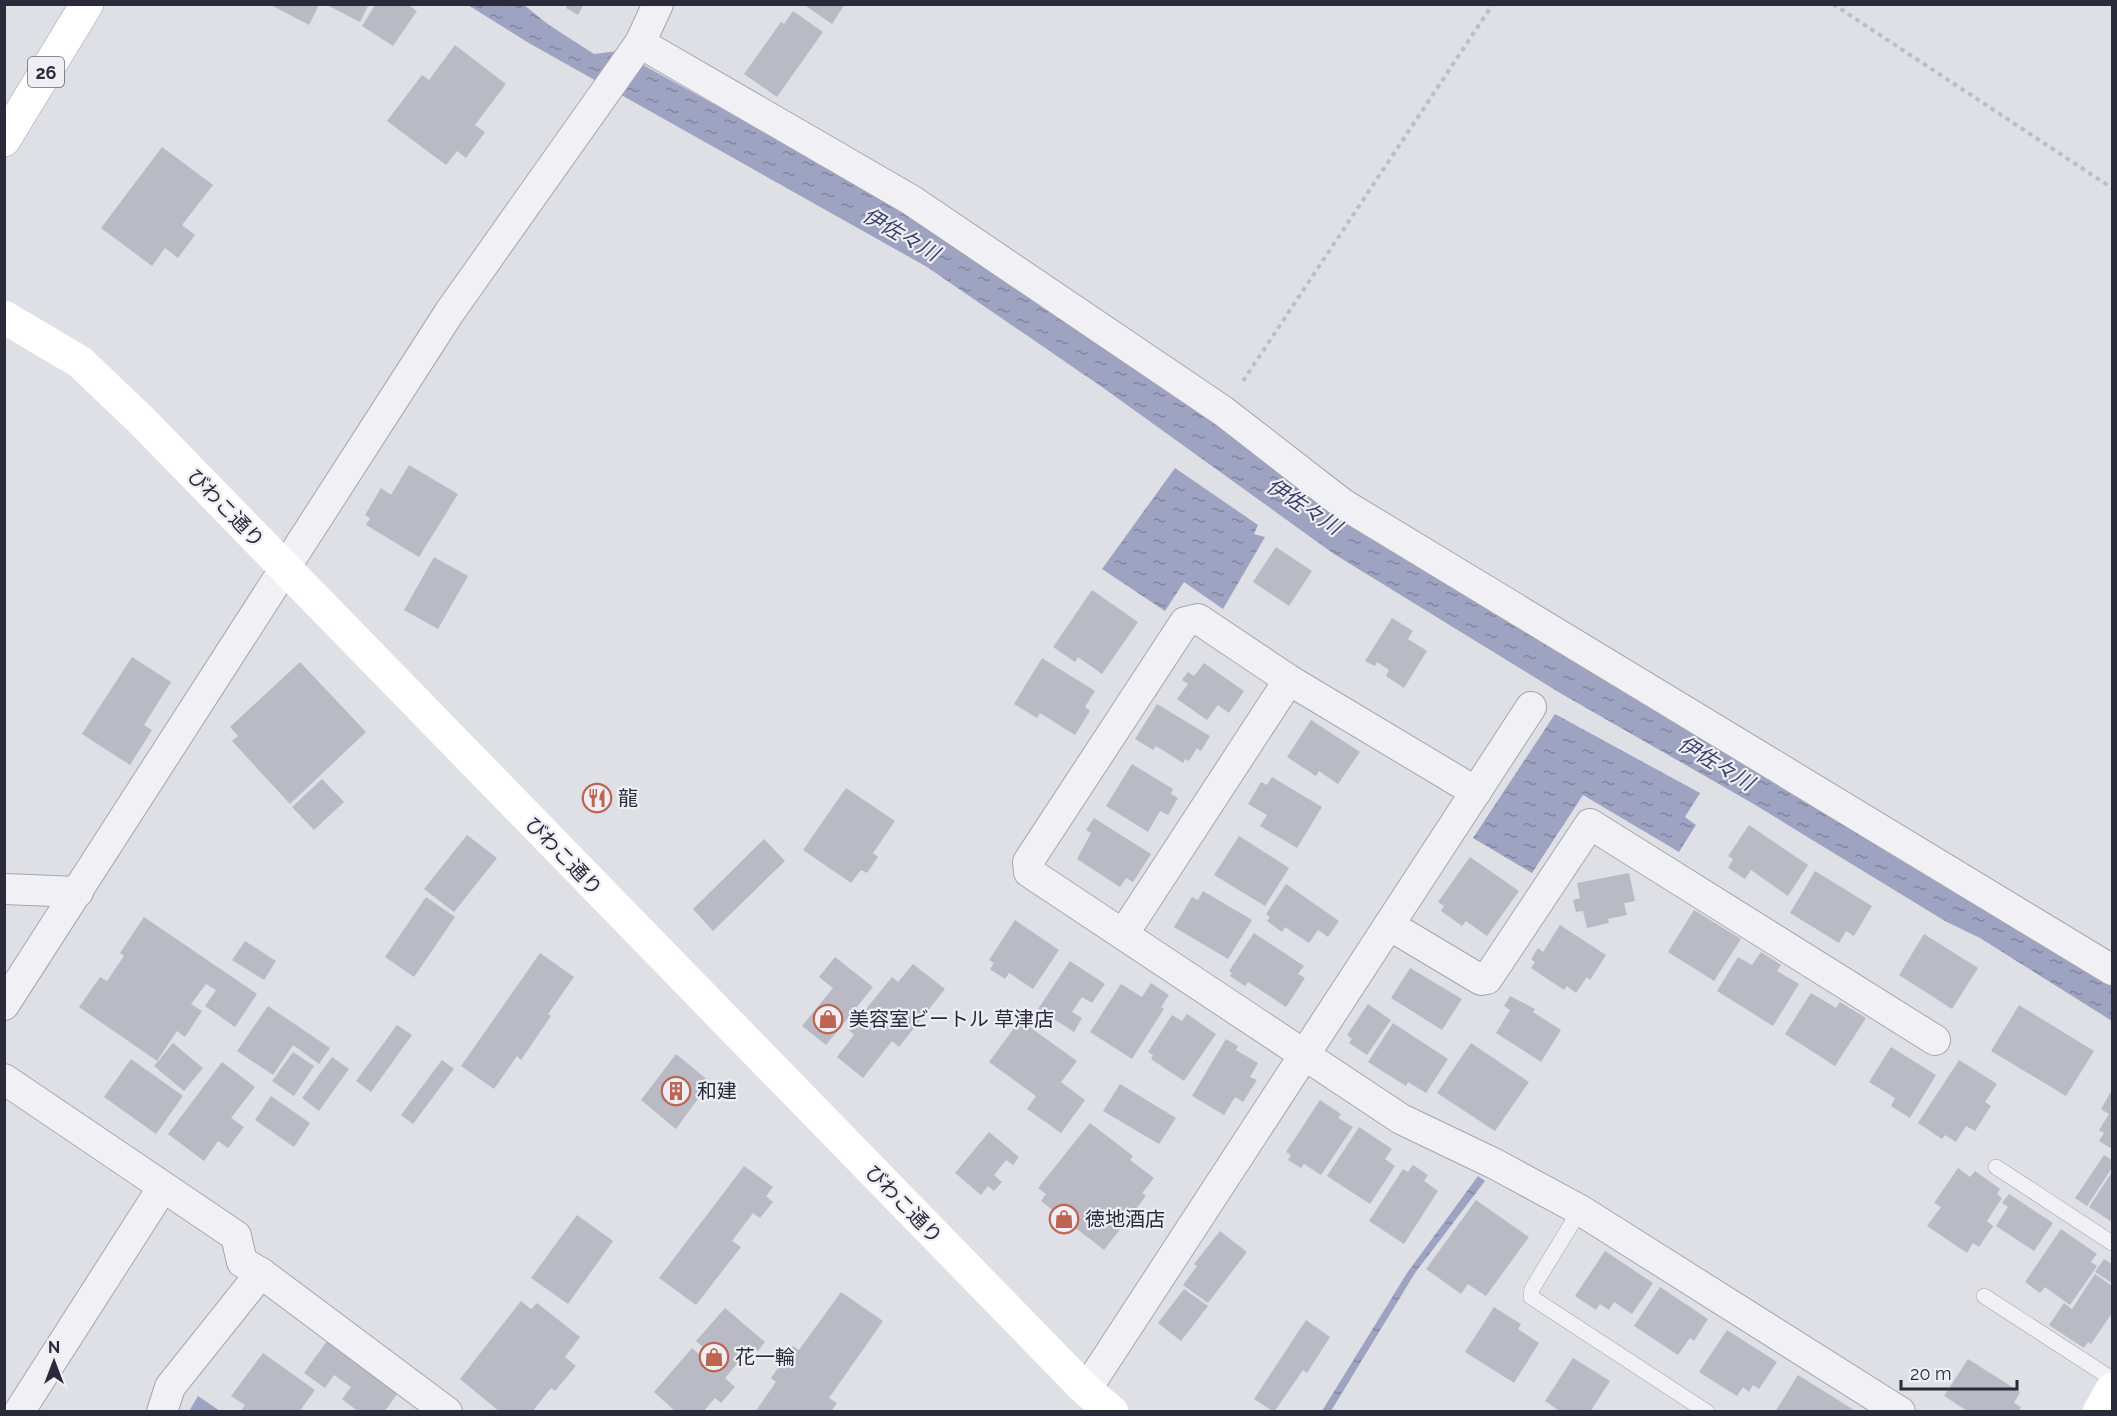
<svg xmlns="http://www.w3.org/2000/svg" width="2117" height="1416" font-family="Raleway,'Noto Sans JP',sans-serif">
<defs>
<pattern id="water-ripples" width="26" height="14" patternUnits="userSpaceOnUse" patternTransform="scale(1.5)"><rect width="26" height="14" fill="#9ea3c2"/><path d="M2 4q2-2 4 0t4 0M15 11q2-2 4 0t4 0" fill="none" stroke="#81859f"/></pattern>
</defs>
<rect width="100%" height="100%" fill="#dfdfe6"/>
<g fill="url(#water-ripples)">
<polygon points="468,5 524,5 549,25 594,54 618,51 811,158 966,250 1819,805 2112,985 2112,1021 1980,938 1945,921 1752,803 1560,693 1334,554 1102,387 927,267 527,42"/>
<polygon points="1175,468 1258,525 1254,534 1265,537 1223,609 1184,582 1165,611 1102,569"/>
<polygon points="1555,714 1700,793 1685,817 1696,825 1679,852 1583,795 1532,873 1473,838"/>
<polygon points="1478,1176 1485,1181 1415,1273 1331,1411 1322,1411 1407,1273"/>
<polygon points="198,1396 220,1411 189,1411"/>
</g>
<g fill="#babac5">
<polygon points="269,4 313,4 318,7 309,25"/>
<polygon points="325,4 369,4 360,22"/>
<polygon points="376,4 407,4 417,11 393,46 362,26"/>
<polygon points="568,4 584,4 578,15 566,8"/>
<polygon points="803,4 845,4 832,24"/>
<polygon points="793,11 823,32 777,97 744,74 781,22 784,24"/>
<polygon points="455,45 506,84 475,125 485,132 466,158 457,151 446,165 387,121 422,75 429,80"/>
<polygon points="162,147 213,185 182,225 195,235 178,258 165,248 152,266 101,228"/>
<polygon points="409,465 458,494 419,557 366,525 370,518 365,515 381,488 391,495"/>
<polygon points="1276,547 1312,571 1289,606 1253,582"/>
<polygon points="434,557 468,576 438,629 404,610"/>
<polygon points="1092,590 1138,622 1102,674 1078,657 1075,662 1053,647"/>
<polygon points="1392,618 1413,631 1408,639 1427,651 1404,688 1386,676 1389,670 1377,662 1375,666 1365,661"/>
<polygon points="132,657 171,682 144,725 152,730 130,765 82,734"/>
<polygon points="1042,658 1095,691 1085,707 1090,711 1075,735 1040,713 1037,718 1014,704"/>
<polygon points="300,662 366,732 290,804 232,741 238,736 230,727"/>
<polygon points="1204,663 1244,691 1229,713 1218,705 1207,720 1177,699 1188,684 1182,680 1188,672 1194,676"/>
<polygon points="1157,704 1210,736 1201,751 1197,748 1189,761 1185,759 1183,763 1156,746 1153,750 1135,739"/>
<polygon points="1311,720 1360,752 1338,784 1319,771 1316,776 1287,757"/>
<polygon points="1132,764 1173,789 1171,794 1178,798 1168,815 1160,811 1148,832 1106,806"/>
<polygon points="1272,777 1322,807 1297,848 1260,826 1267,815 1248,804 1261,782 1267,785"/>
<polygon points="322,779 344,802 314,830 292,807"/>
<polygon points="846,788 895,821 873,853 878,857 867,873 861,870 851,883 803,850"/>
<polygon points="1094,818 1151,854 1133,882 1126,878 1120,887 1077,859 1091,833 1086,830"/>
<polygon points="1749,825 1808,865 1788,896 1751,870 1745,879 1728,868 1733,859 1728,856"/>
<polygon points="467,835 497,858 454,912 424,889"/>
<polygon points="1239,836 1289,868 1265,906 1214,875"/>
<polygon points="764,839 785,861 713,931 693,909"/>
<polygon points="1470,857 1519,891 1487,936 1466,921 1462,926 1441,911 1444,906 1438,902"/>
<polygon points="1815,871 1872,906 1854,936 1846,931 1839,943 1790,913"/>
<polygon points="1629,873 1635,901 1624,903 1627,915 1608,919 1609,923 1587,928 1583,911 1576,912 1573,900 1580,898 1577,883"/>
<polygon points="1286,884 1339,921 1328,937 1318,930 1309,943 1285,927 1282,932 1267,921 1270,917 1266,914"/>
<polygon points="1203,891 1252,920 1228,959 1174,927 1192,897 1198,900"/>
<polygon points="426,897 455,917 414,977 385,957"/>
<polygon points="1694,910 1741,939 1714,981 1668,952"/>
<polygon points="144,917 257,994 235,1027 205,1006 216,990 206,984 191,1004 202,1011 185,1037 177,1031 157,1061 79,1007 100,977 107,981 124,956 120,953"/>
<polygon points="1015,920 1059,950 1033,989 1009,973 1005,979 990,969 994,963 989,960"/>
<polygon points="1560,925 1606,955 1590,980 1587,977 1576,993 1567,986 1564,990 1531,968 1535,962 1531,959 1538,948 1543,952"/>
<polygon points="1254,933 1304,966 1298,974 1305,978 1286,1007 1248,982 1245,986 1230,976 1232,973 1229,971"/>
<polygon points="1924,934 1978,968 1952,1009 1899,975"/>
<polygon points="245,941 276,961 264,980 232,960"/>
<polygon points="1761,952 1781,965 1777,971 1799,984 1773,1026 1717,991 1738,957 1752,965"/>
<polygon points="540,953 574,977 548,1014 551,1016 521,1060 517,1056 494,1089 461,1066"/>
<polygon points="835,957 873,987 826,1045 802,1026 833,988 819,977"/>
<polygon points="1070,961 1105,984 1092,1003 1082,997 1072,1012 1082,1018 1074,1032 1038,1009"/>
<polygon points="913,964 945,989 899,1047 892,1041 863,1078 837,1057 854,1035 849,1030 892,977 898,982"/>
<polygon points="1410,968 1462,999 1442,1030 1391,998"/>
<polygon points="1151,983 1169,995 1161,1007 1164,1009 1132,1059 1090,1032 1121,984 1142,997"/>
<polygon points="1811,993 1836,1008 1840,1002 1866,1018 1835,1066 1785,1034"/>
<polygon points="1510,996 1535,1009 1533,1012 1561,1030 1541,1062 1496,1033 1510,1010 1504,1006"/>
<polygon points="1368,1004 1391,1020 1367,1055 1349,1043 1352,1039 1347,1035"/>
<polygon points="2019,1005 2094,1051 2066,1096 1991,1051"/>
<polygon points="268,1006 330,1048 319,1064 293,1045 273,1075 237,1051"/>
<polygon points="1187,1014 1216,1034 1184,1081 1151,1059 1153,1055 1148,1052 1172,1015 1182,1021"/>
<polygon points="1020,1020 1077,1061 1061,1082 1085,1100 1061,1133 1027,1109 1036,1096 989,1062"/>
<polygon points="1393,1023 1448,1059 1426,1093 1408,1082 1406,1086 1368,1062"/>
<polygon points="397,1025 412,1035 371,1092 356,1081"/>
<polygon points="1226,1039 1238,1046 1236,1050 1258,1063 1250,1077 1257,1080 1243,1102 1235,1097 1224,1115 1192,1096"/>
<polygon points="173,1043 203,1068 184,1091 154,1066"/>
<polygon points="1471,1043 1529,1082 1495,1131 1437,1093"/>
<polygon points="1891,1047 1936,1075 1910,1118 1891,1106 1895,1098 1869,1082"/>
<polygon points="293,1052 314,1066 294,1096 272,1081"/>
<polygon points="676,1054 710,1082 676,1129 641,1100"/>
<polygon points="332,1057 349,1069 319,1111 302,1098"/>
<polygon points="131,1059 183,1096 156,1134 104,1097"/>
<polygon points="442,1060 454,1069 413,1124 401,1115"/>
<polygon points="1959,1060 1997,1084 1985,1102 1991,1106 1975,1131 1966,1126 1956,1142 1945,1135 1942,1139 1918,1123"/>
<polygon points="222,1062 255,1087 231,1118 244,1127 228,1148 218,1141 204,1161 168,1134"/>
<polygon points="1120,1084 1176,1118 1159,1144 1103,1111"/>
<polygon points="2112,1090 2112,1149 2099,1141 2104,1133 2099,1130 2109,1114 2101,1109"/>
<polygon points="271,1096 310,1123 294,1147 255,1120"/>
<polygon points="1320,1100 1341,1114 1338,1118 1353,1127 1321,1175 1304,1164 1301,1168 1288,1160 1291,1155 1286,1152"/>
<polygon points="1090,1123 1133,1156 1130,1160 1154,1178 1142,1193 1146,1196 1104,1250 1041,1201 1046,1194 1038,1188"/>
<polygon points="1359,1127 1392,1149 1385,1159 1395,1166 1370,1204 1327,1176"/>
<polygon points="989,1132 1019,1157 1013,1165 1006,1160 994,1175 1002,1182 994,1191 988,1186 981,1195 955,1173"/>
<polygon points="2104,1155 2112,1160 2112,1168 2087,1206 2075,1198"/>
<polygon points="1413,1165 1428,1175 1424,1181 1438,1191 1404,1244 1369,1221 1403,1169 1408,1172"/>
<polygon points="744,1166 773,1187 766,1196 773,1202 760,1218 753,1213 732,1241 741,1247 696,1305 659,1278"/>
<polygon points="1958,1168 1970,1177 1975,1171 2000,1189 1997,1194 2002,1198 1987,1221 1993,1226 1979,1247 1973,1243 1967,1253 1927,1226 1941,1207 1934,1203"/>
<polygon points="2112,1172 2112,1222 2089,1207"/>
<polygon points="2009,1194 2053,1223 2034,1251 1996,1226 2008,1207 2002,1203"/>
<polygon points="1476,1200 1529,1237 1486,1296 1468,1284 1461,1294 1426,1269"/>
<polygon points="577,1215 613,1241 568,1304 531,1278"/>
<polygon points="2061,1229 2097,1254 2091,1262 2097,1266 2070,1305 2045,1287 2040,1293 2025,1282"/>
<polygon points="1220,1231 1247,1252 1208,1303 1183,1285 1197,1266 1194,1264"/>
<polygon points="1605,1251 1653,1283 1632,1314 1614,1302 1609,1310 1600,1304 1596,1310 1575,1296"/>
<polygon points="2104,1259 2112,1264 2112,1283 2095,1272"/>
<polygon points="2095,1274 2112,1286 2112,1313 2091,1344 2088,1342 2084,1348 2049,1325 2064,1303 2072,1309"/>
<polygon points="1660,1287 1708,1319 1694,1341 1690,1338 1678,1355 1634,1326"/>
<polygon points="1184,1289 1208,1306 1181,1341 1158,1323"/>
<polygon points="841,1292 883,1321 829,1398 837,1403 831,1412 755,1412 776,1382 771,1378 793,1346 799,1350"/>
<polygon points="521,1301 531,1309 537,1303 580,1337 565,1357 576,1366 555,1391 551,1388 532,1412 500,1412 460,1379"/>
<polygon points="1494,1307 1521,1324 1518,1329 1539,1343 1514,1383 1465,1352"/>
<polygon points="725,1308 765,1342 758,1351 752,1346 725,1378 735,1387 721,1403 715,1398 703,1412 676,1412 654,1392 692,1348 700,1355 705,1349 696,1341"/>
<polygon points="1306,1320 1330,1337 1307,1373 1303,1370 1274,1412 1254,1399"/>
<polygon points="1727,1330 1777,1362 1759,1389 1753,1385 1749,1392 1743,1387 1737,1396 1699,1372"/>
<polygon points="332,1334 404,1385 384,1412 359,1412 342,1399 351,1387 334,1375 325,1388 304,1373"/>
<polygon points="263,1353 315,1390 299,1412 240,1412 245,1405 231,1396"/>
<polygon points="1573,1358 1610,1381 1590,1412 1561,1412 1545,1401"/>
<polygon points="1968,1359 2020,1392 2014,1403 2021,1407 2019,1412 1969,1412 1944,1396"/>
<polygon points="1798,1375 1854,1410 1853,1412 1775,1412"/>
</g>
<g fill="none" stroke-linecap="round" stroke-linejoin="round">
<g stroke="#a5a5af" stroke-width="16">
<g id="lane">
<polyline points="1996,1167 2112,1243"/>
<polyline points="1580,1210 1532,1289 1531,1297 1707,1412"/>
<polyline points="1984,1296 2112,1379"/>
</g>
</g>
<g stroke="#a5a5af" stroke-width="32">
<g id="street">
<polyline points="640,43 911,200 1223,411 1343,504 2112,970"/>
<polyline points="1476,792 1289,680 1198,619 1185,622 1028,862 1029,872 1401,1119 1495,1164 1580,1210 1900,1412"/>
<polyline points="4,889 78,892"/>
<polyline points="1389,925 1481,980 1487,979 1590,824 1935,1040"/>
<polyline points="1124,933 1289,680"/>
<polyline points="4,1005 449,313 640,43 658,4"/>
<polyline points="4,1079 236,1236 242,1262 261,1273 447,1412"/>
<polyline points="1086,1390 1531,707"/>
<polyline points="19,1412 163,1187"/>
<polyline points="162,1412 170,1387 261,1273"/>
</g>
</g>
<g stroke="#9fa1b1" stroke-width="34">
<polyline id="primary" points="4,140 87,4"/>
</g>
<g stroke="#bdbdc5" stroke-width="4" stroke-dasharray="4.5 4.5" stroke-linecap="butt">
<polyline points="1833,4 2112,188"/>
<polyline points="1243,381 1493,4"/>
</g>
<use href="#lane" stroke="#f1f1f5" stroke-width="15"/>
<use href="#street" stroke="#f1f1f5" stroke-width="30"/>
<g stroke="#fff" stroke-width="33">
<polyline points="4,317 80,362 141,420 1086,1390 1112,1412"/>
<polyline points="2099,1412 2112,1389"/>
</g>
<use href="#primary" stroke="#fff" stroke-width="33"/>
</g>
<defs>
<g id="restaurant-ring" transform="scale(1.5)"><circle r="9.5" fill="#eeeef4" stroke="#be6451" stroke-width="1.5"/><path d="M-5-6h1v4h1v-4h1v4h1v-4h1v5L-1.5 .5V6h-2V.5L-5-1ZM5-6V6H3V1.5H1.5Q1.5-4 5-6Z" fill="#be6451"/></g>
<g id="shop-ring" transform="scale(1.5)"><circle r="9.5" fill="#eeeef4" stroke="#be6451" stroke-width="1.5"/><path d="M-5-2.5h2.3a2.7 3.5 0 0 1 5.4 0H5L5.5 6h-11ZM-1.5-2.5h3a1.5 2.3 0 0 0-3 0Z" fill="#be6451"/></g>
<g id="building-ring" transform="scale(1.5)"><circle r="9.5" fill="#eeeef4" stroke="#be6451" stroke-width="1.5"/><path d="M-4-6H4V6H1V3H-1V6H-4ZM-2.5-4.3h1.7v1.8h-1.7ZM.8-4.3h1.7v1.8H.8ZM-2.5-1h1.7V.8h-1.7ZM.8-1h1.7V.8H.8Z" fill="#be6451"/></g>
</defs>
<g fill-rule="evenodd">
<use href="#restaurant-ring" x="597" y="798"/>
<use href="#shop-ring" x="828" y="1019"/>
<use href="#building-ring" x="676" y="1091"/>
<use href="#shop-ring" x="1064" y="1219"/>
<use href="#shop-ring" x="714" y="1357"/>
</g>
<g text-anchor="middle" dominant-baseline="central" stroke-width="4.5" stroke-linejoin="round" paint-order="stroke">
<rect fill="#eeeef4" stroke="#656572" stroke-width="1.5" x="28" y="57" width="36" height="30" rx="4.5"/>
<g font-size="18" font-weight="bold" fill="#2a2a3b">
<text x="46" y="72">26</text>
</g>
<g font-size="20" fill="#2a2a3b" stroke="#eeeef4">
<text transform="translate(226 508) rotate(46)">びわこ通り</text>
<text transform="translate(564 856) rotate(46)">びわこ通り</text>
<text transform="translate(904 1204) rotate(46)">びわこ通り</text>
</g>
<g font-size="20" fill="#2a2a3b" stroke="#eeeef4" text-anchor="start">
<text x="618" y="798">龍</text>
<text x="849" y="1019">美容室ビートル 草津店</text>
<text x="697" y="1091">和建</text>
<text x="1085" y="1219">徳地酒店</text>
<text x="735" y="1357">花一輪</text>
</g>
<g font-size="21" font-style="italic" fill="#393f6a" stroke="#eeeef4">
<text transform="translate(901 234) rotate(30)">伊佐々川</text>
<text transform="translate(1304 506) rotate(33)">伊佐々川</text>
<text transform="translate(1716 763) rotate(31)">伊佐々川</text>
</g>
</g>
<rect width="2117" height="1416" fill="none" stroke="#2a2a3b" stroke-width="12"/>
<g transform="translate(54 1362)" stroke="#eeeef4" stroke-width="4.5" paint-order="stroke">
<path d="M0-4.5L10 22L0 15L-10 22Z" fill="#2a2a3b"/>
<text y="-9" font-size="16" font-weight="bold" text-anchor="middle" fill="#2a2a3b">N</text>
</g>
<path d="M1901 1380v9h116v-9" fill="none" stroke="#2a2a3b" stroke-width="3"/>
<text x="1910" y="1380" font-size="18" fill="#2a2a3b" stroke="#eeeef4" stroke-width="4.5" paint-order="stroke">20 m</text>
</svg>
